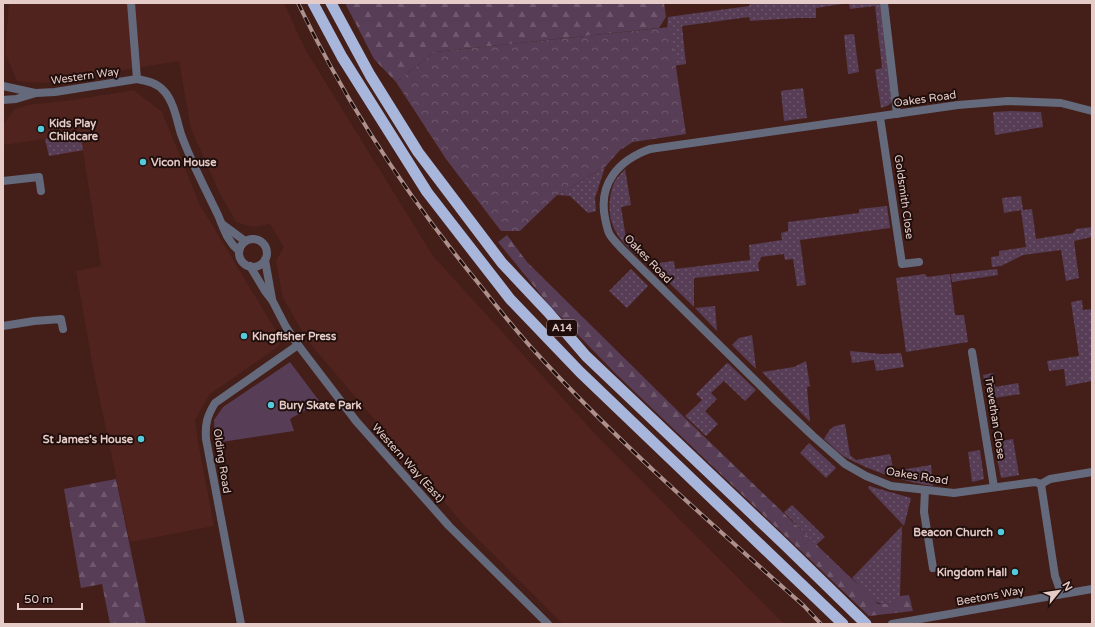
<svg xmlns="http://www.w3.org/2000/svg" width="1095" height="627" font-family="'Varela Round',sans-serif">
<defs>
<pattern id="grass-dots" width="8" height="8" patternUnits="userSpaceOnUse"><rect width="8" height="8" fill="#573d55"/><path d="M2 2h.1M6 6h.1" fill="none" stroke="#6f586c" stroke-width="1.8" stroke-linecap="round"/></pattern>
<pattern id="forest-firs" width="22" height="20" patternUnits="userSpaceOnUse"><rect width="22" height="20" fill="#573d55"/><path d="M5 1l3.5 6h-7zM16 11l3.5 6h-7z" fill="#6f586c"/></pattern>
<pattern id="park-crowns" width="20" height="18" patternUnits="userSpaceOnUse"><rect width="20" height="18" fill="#573d55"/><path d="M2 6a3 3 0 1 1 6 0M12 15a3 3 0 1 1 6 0" fill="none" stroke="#6f586c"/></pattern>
</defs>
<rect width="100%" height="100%" fill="#441e19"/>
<g fill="#51231e">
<polygon points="9,3 284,3 305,49 433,256 597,436 784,624 563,624 462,523 308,341 283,298 276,260 284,247 270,224 253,227 236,222 220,194 191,129 179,61 44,83 17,81 5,53"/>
<polygon points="134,90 162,112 200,205 281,339 279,346 209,395 195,420 199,447 214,526 130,542 93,368 76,271 101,266 83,151 49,156 45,139 3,145 3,124 15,109 28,105 73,100"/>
</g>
<g fill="url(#grass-dots)">
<path d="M753,3H881L894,97C891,105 888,106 881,108L875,70L882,68L875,6L850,9L849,3L816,8V18H797L750,21L749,17L682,26L686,64L673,66L667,29L668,17L749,6L750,4Z"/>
<polygon points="854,34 859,72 848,74 844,35"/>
<polygon points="803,88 807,118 784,121 781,91"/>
<polygon points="1012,111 1041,112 1043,127 995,135 993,112"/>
<polygon points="80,134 83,150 49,156 45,139"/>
<polygon points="605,167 595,198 596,211 588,213 570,196 557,195"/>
<path d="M625,169L631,205L621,207L626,238L636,237L638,253L636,254C617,239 607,223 610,198C611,193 612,186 615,181C618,176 622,173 625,169Z"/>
<polygon points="1021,196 1023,210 1032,209 1036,239 1073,233 1076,229 1092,227 1092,237 1074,241 1079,278 1066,281 1061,250 1023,255 1001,266 992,267 991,257 999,256 999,251 1026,247 1021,210 1004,213 1002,198"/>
<polygon points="887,206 890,228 800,240 806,285 797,286 793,259 785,260 784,254 761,257 760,261 758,262 759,271 694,278 694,307 650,264 674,261 675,269 750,260 749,245 782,240 781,233 788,231 788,222 859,213 859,209"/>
<polygon points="631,269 648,286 627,308 609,291"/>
<polygon points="997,269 998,275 952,282 951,274"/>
<polygon points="925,274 927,277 950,274 955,315 964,315 968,342 906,352 896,278"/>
<polygon points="1082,300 1083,310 1092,309 1092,381 1066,386 1064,369 1049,371 1047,361 1079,356 1071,302"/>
<polygon points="715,306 717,331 695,308"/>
<polygon points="752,335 756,369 732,345 739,338"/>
<polygon points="850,351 882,354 901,353 904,367 876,371 874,360 852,363"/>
<polygon points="806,361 810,386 807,387 810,422 762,372 794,367"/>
<polygon points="727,363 729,364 756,390 745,401 724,381 711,393 717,399 705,411 718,424 706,436 685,416 702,400 696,394"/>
<polygon points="993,373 995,387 1018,383 1020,394 988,399 983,375"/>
<path d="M845,424L850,455L856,460L890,454L894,471L931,465L933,486C901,481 873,472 845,457C838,453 831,445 824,439C831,427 832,426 845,424Z"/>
<polygon points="1013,439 1019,475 1001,478 994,442"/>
<polygon points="809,443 836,468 826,478 800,453"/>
<polygon points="980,450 984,479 972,482 968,452"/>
<polygon points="869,486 911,498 904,526 868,488"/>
<polygon points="792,505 825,537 816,545 784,512"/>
<path d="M902,526L900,596C896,599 891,604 887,604C872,606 861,587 852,578Z"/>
</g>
<g fill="url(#forest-firs)">
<polygon points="345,3 664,3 666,17 659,28 435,52 396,82 374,59"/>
<polygon points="507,235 527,262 686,419 878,604 888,604 900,596 909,595 913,611 869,616 615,373 550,306 498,242"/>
<polygon points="116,479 146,624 110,624 102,584 81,588 64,489"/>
</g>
<polygon fill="url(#park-crowns)" points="670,27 686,134 633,142 620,150 605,167 557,195 520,231 501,231 446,159 396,82 435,52"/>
<polygon fill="#573d55" points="290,362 320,402 290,419 294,431 215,443 214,420 223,407"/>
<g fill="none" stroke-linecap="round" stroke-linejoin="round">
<g stroke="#646a7b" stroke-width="8">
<polyline points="131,3 137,79"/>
<polyline points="884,3 897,114"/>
<polyline points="880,117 902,264 919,262"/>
<polyline points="3,181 39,177 41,191"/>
<polyline points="3,326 34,321 61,319 63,329"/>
<polyline points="972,352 994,487"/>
<polyline points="1041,484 1050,479 1092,472"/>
<polyline points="925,490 924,512 933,568"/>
<path d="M1061,593L1055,576L1041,484L1035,482L954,493L891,486L866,476L845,464L813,436L775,400L621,248C617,243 611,238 609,233C607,229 606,222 605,218C598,183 619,160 650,149L958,105L1008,101L1061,103L1092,111"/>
<path d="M241,624L206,439C205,424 207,416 215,403L298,345"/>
</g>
<g stroke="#646a7b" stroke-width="8">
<polyline points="3,86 35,93"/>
<path d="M3,100L16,99L36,93L55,92L137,79C148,81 157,83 164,91C174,102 177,121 181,134C191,162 205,188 218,215C224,229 227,241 239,251"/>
<polyline points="222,224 245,241"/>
<circle cx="253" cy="253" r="14"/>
<polyline points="265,260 272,299"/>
<polyline points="250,266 265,291 272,300 286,327 298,345 356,421 449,526 548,624"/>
<polyline points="892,624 1092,589"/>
</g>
<g stroke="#a8b6db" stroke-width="11">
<polyline points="313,3 342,57 427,192 510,299 580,372 843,624"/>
<polyline points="331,3 370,75 418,152 502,263 548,312 586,356 786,546 866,624"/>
</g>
<g stroke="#ae908c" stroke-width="4">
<path id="rail" d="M298,3C347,105 407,196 479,284C499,309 518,334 540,357C622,446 714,526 804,606L821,624"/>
</g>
<use href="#rail" stroke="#1f0e0b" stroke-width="2.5" stroke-dasharray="8" stroke-linecap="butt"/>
</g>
<g fill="#53cbdb" stroke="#1f0e0b" stroke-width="1.5">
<circle cx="41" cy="129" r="4"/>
<circle cx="143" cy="162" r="4"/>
<circle cx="244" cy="336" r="4"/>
<circle cx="271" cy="405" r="4"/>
<circle cx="141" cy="439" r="4"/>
<circle cx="1001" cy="532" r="4"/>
<circle cx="1015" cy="572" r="4"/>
</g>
<g text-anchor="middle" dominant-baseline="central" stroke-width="4" stroke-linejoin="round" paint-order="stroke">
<rect fill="#1f0e0b" stroke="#aa938f" stroke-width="1" x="547" y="320" width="30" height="16" rx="3"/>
<g font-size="10" font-weight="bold" fill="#e6ccc8">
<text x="562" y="328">A14</text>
</g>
<g font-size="11" fill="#e6ccc8" stroke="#1f0e0b">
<text transform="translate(85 76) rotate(-8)">Western Way</text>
<text transform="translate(925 99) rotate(-8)">Oakes Road</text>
<text transform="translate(904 197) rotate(82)">Goldsmith Close</text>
<text transform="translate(648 259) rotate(46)">Oakes Road</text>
<text transform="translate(995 418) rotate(81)">Trevethan Close</text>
<text transform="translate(222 461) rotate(81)">Olding Road</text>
<text transform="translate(408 463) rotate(48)">Western Way (East)</text>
<text transform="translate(917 476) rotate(9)">Oakes Road</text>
<text transform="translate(990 596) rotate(-10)">Beetons Way</text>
</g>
<g font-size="11" font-weight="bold" fill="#e6ccc8" stroke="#1f0e0b" text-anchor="start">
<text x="49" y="123">Kids Play<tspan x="49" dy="13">Childcare</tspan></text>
<text x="151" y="162">Vicon House</text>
<text x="252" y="336">Kingfisher Press</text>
<text x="279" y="405">Bury Skate Park</text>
<text x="133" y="439" text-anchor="end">St James's House</text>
<text x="993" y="532" text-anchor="end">Beacon Church</text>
<text x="1007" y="572" text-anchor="end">Kingdom Hall</text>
</g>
</g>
<rect width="1095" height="627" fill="none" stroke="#e6ccc8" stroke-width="8"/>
<g transform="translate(1059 591) rotate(60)" stroke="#1f0e0b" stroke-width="3" paint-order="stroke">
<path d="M0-3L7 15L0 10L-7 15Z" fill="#e6ccc8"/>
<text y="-6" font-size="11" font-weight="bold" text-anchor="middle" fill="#e6ccc8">N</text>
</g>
<path d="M18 603v6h64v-6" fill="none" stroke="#e6ccc8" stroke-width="2"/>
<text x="24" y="603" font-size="12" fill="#e6ccc8" stroke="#1f0e0b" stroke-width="3" paint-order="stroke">50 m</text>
</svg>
